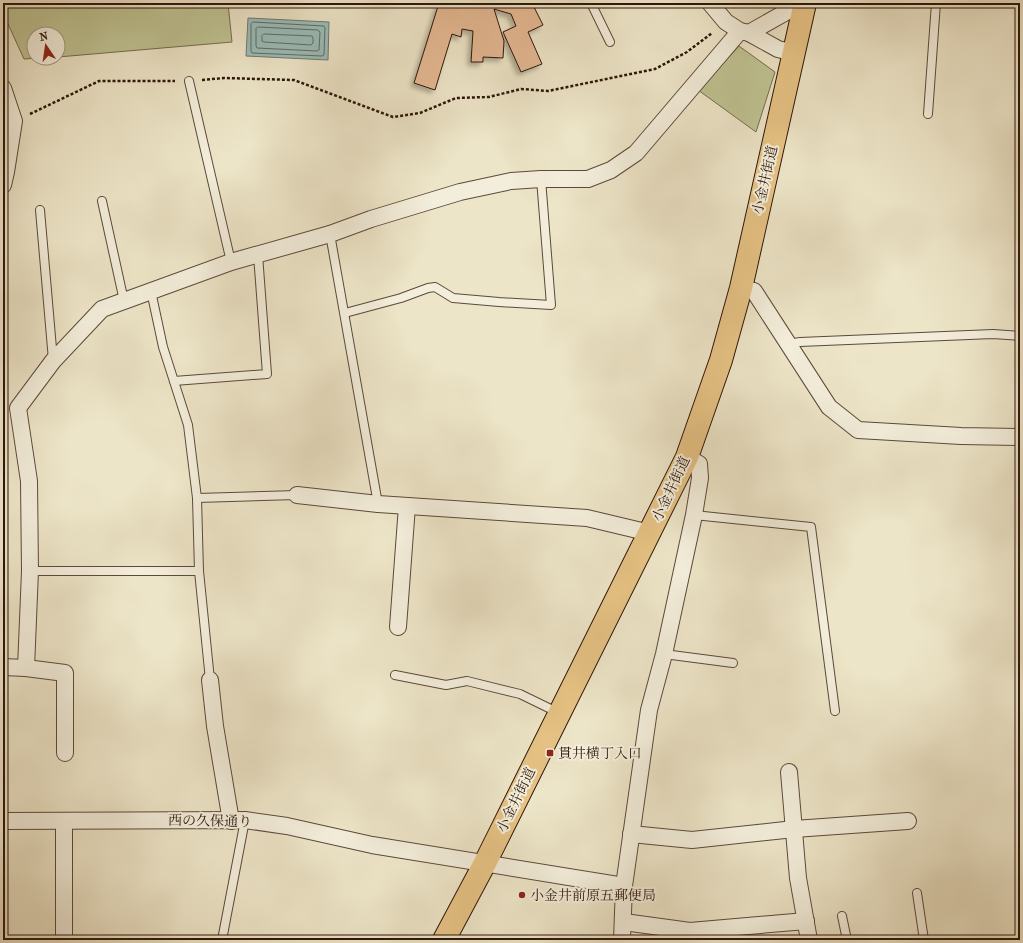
<svg xmlns="http://www.w3.org/2000/svg" width="1023" height="943" font-family="'IM FELL French Canon','Noto Serif JP',serif">
<defs>
<filter id="shadow"><feDropShadow dx="-3.5" dy="3.5" stdDeviation="2" flood-color="#0004"/></filter>
</defs>
<rect width="100%" height="100%" fill="#ede5c8"/>
<filter id="stains"><feTurbulence type="fractalNoise" baseFrequency=".005" numOctaves="4"/><feColorMatrix values="0 0 0 0 .2 0 0 0 0 .09 0 0 0 0 .02 0 0 0 .5 -.17"/></filter>
<radialGradient id="worn" r=".72"><stop offset=".6" stop-color="#630" stop-opacity="0"/><stop offset="1" stop-color="#630" stop-opacity=".3"/></radialGradient>
<g fill="#bfc292" stroke="#766c4e">
<polygon points="3,3 228,3 232,42 58,57 58,34 34,34 34,58 40,58 24,59 3,13"/>
<polygon points="739,46 775,72 756,132 698,90"/>
</g>
<polygon fill="#9abebb" stroke="#6e7a75" points="248,18 329,22 328,60 246,56"/>
<g fill="none" stroke-linecap="round" stroke-linejoin="round">
<g stroke="#646a63" stroke-width="1">
<polygon points="253,22 324,26 325,28 324,55 322,56 252,53 251,51 251,24"/>
<polygon points="258,27 318,30 320,32 319,50 317,51 257,48 256,46 256,29"/>
<polygon points="264,34 312,36 313,38 313,43 311,45 264,42 262,41 262,36"/>
</g>
</g>
<polygon fill="#e4b792" stroke="#2d150b" filter="url(#shadow)" points="439,3 532,3 543,25 528,32 542,64 521,72 503,32 516,26 511,14 494,9 504,41 503,58 483,57 483,62 471,62 473,31 462,29 461,37 452,34 435,90 414,83"/>
<g fill="none" stroke-linecap="round" stroke-linejoin="round">
<g stroke="#5d493a" stroke-width="10">
<g id="lane">
<polyline points="591,3 610,42"/>
<polyline points="189,81 231,262"/>
<polyline points="928,114 936,3"/>
<polyline points="102,201 124,301"/>
<polyline points="40,210 53,360"/>
<polyline points="330,234 378,504"/>
<polyline points="151,291 163,347 188,425 197,498 199,571 210,680"/>
<polyline points="345,313 401,298 428,288 435,287 453,298 499,302 551,305 541,179"/>
<polyline points="789,344 800,342 993,334 1020,336"/>
<polyline points="174,381 267,374 258,255"/>
<polyline points="197,498 297,495"/>
<polyline points="694,515 811,527 835,711"/>
<polyline points="30,571 199,571"/>
<polyline points="664,654 733,663"/>
<polyline points="395,675 446,685 467,681 520,694 559,713"/>
<polyline points="917,893 924,940"/>
<polyline points="842,916 847,940"/>
<polyline points="222,940 245,820"/>
</g>
</g>
<g stroke="#5d493a" stroke-width="18">
<g id="street">
<polyline points="710,3 726,22 740,31 749,33 778,49 794,53"/>
<polyline points="749,33 795,7 804,9"/>
<polyline points="3,88 14,121 6,172 3,185"/>
<polyline points="741,288 754,291 829,407 858,430 961,436 1020,437"/>
<polyline points="297,495 378,504 587,518 650,533"/>
<polyline points="398,627 407,506"/>
<polyline points="3,667 26,668 30,571 29,481 18,408 53,361 102,309 231,262 330,234 371,219 460,192 511,181 541,179 588,179 611,170 636,153 740,31"/>
<polyline points="26,668 65,673 65,753"/>
<polyline points="210,680 215,726 231,821"/>
<polyline points="789,772 798,878 809,940"/>
<polyline points="3,821 245,820 287,826 372,845 624,886"/>
<polyline points="64,821 64,940"/>
<polyline points="631,834 692,840 794,829 908,821"/>
<polyline points="624,922 690,931 806,921"/>
<polyline points="622,940 624,886 649,710 664,654 694,515 700,478 699,464 687,457"/>
</g>
</g>
<g stroke="#2d150b" stroke-width="24">
<polyline id="primary" points="444,940 485,863 687,457 721,360 741,288 805,3"/>
</g>
<g stroke="#2d150b" stroke-width="2.5" stroke-dasharray="3 2" stroke-linecap="butt">
<polyline points="202,80 224,78 294,80 393,117 420,113 456,98 489,97 521,89 548,91 655,69 687,52 712,33"/>
<polyline points="30,114 99,81 175,81"/>
</g>
<use href="#lane" stroke="#f3eedb" stroke-width="8"/>
<use href="#street" stroke="#f3eedb" stroke-width="16"/>
<use href="#primary" stroke="#e6c284" stroke-width="22"/>
</g>
<g fill="#8f2418" stroke="#f3eedb" stroke-width="1.5">
<rect x="546" y="749" width="8" height="8" rx="2"/>
<circle cx="522" cy="895" r="4"/>
</g>
<g text-anchor="middle" dominant-baseline="central" stroke-width="4" stroke-linejoin="round" paint-order="stroke">
<g font-size="14" fill="#2d150b" stroke="#f3eedb">
<text transform="translate(765 180) rotate(-77)">小金井街道</text>
<text transform="translate(671 489) rotate(-65)">小金井街道</text>
<text transform="translate(516 800) rotate(-64)">小金井街道</text>
<text transform="translate(210 821) rotate(1)">西の久保通り</text>
</g>
<g font-size="14" fill="#2d150b" stroke="#f3eedb" text-anchor="start">
<text x="558" y="753">貫井横丁入口</text>
<text x="530" y="895">小金井前原五郵便局</text>
</g>
</g>
<rect width="1023" height="943" fill="none" stroke="#ede5c8" stroke-width="16"/>
<rect x="4" y="4" width="1015" height="935" fill="none" stroke="#2d150b" stroke-width="2"/>
<rect x="8" y="8" width="1007" height="927" fill="none" stroke="#2d150b"/>
<g transform="translate(46 46) rotate(347)"><circle r="19" fill="#f3eedb" stroke="#a49788"/>
<path d="M0-3L7 15L0 10L-7 15Z" fill="#8f2418"/>
<text y="-6" font-size="11" font-weight="bold" text-anchor="middle" fill="#2d150b">N</text>
</g>
<rect width="100%" height="100%" filter="url(#stains)"/>
<rect width="100%" height="100%" fill="url(#worn)"/>
</svg>
